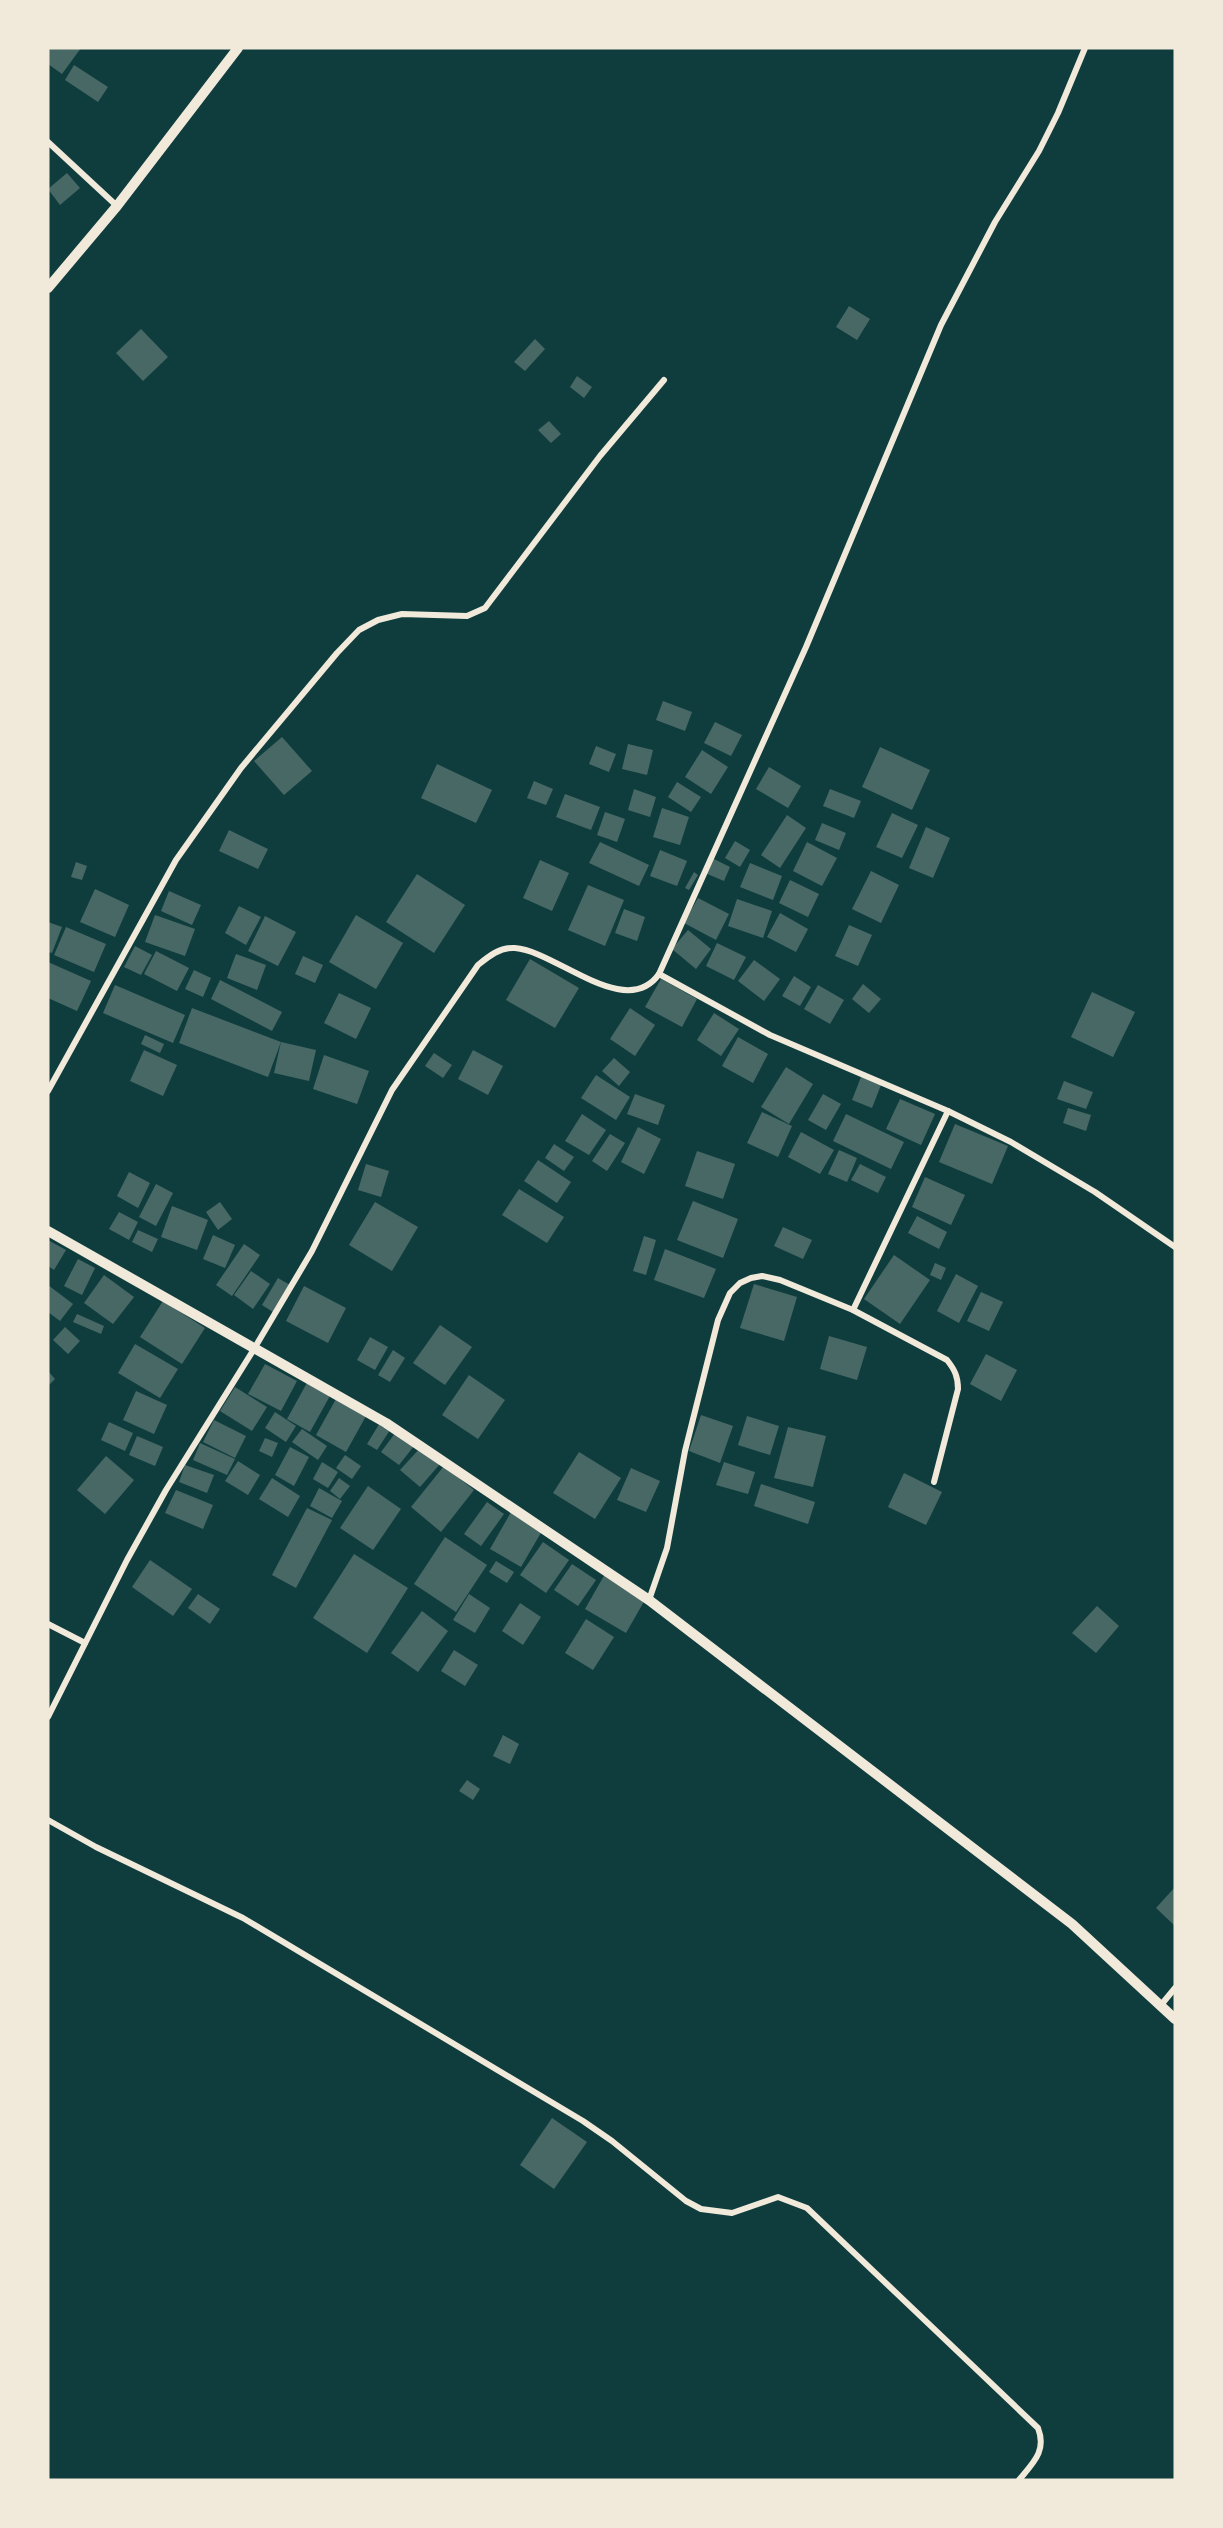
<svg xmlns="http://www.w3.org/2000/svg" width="1223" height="2528" font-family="'Noto Sans',sans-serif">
<rect width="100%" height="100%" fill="#0f3d3e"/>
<g fill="#486865">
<polygon points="48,48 81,48 62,74 48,64"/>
<polygon points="74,65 108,87 98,102 65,80"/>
<polygon points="67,173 80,188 60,205 48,189"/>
<polygon points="849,306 870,319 857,340 836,327"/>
<polygon points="141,329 168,357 143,381 116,353"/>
<polygon points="535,339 545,349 525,371 514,362"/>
<polygon points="577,376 592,387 584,398 570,387"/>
<polygon points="549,421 561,434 551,443 538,430"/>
<polygon points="663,701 692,712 685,731 656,720"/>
<polygon points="715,722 742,735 731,756 704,743"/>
<polygon points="282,737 312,771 284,795 254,761"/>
<polygon points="628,744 653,750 647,775 622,769"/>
<polygon points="596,746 616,754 609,772 589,764"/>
<polygon points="880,747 930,770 912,810 862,787"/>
<polygon points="702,750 728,767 711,794 685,777"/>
<polygon points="437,764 492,790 476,823 421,798"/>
<polygon points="769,767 801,786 788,808 756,789"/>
<polygon points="534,781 553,789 546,805 527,798"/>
<polygon points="677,782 701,797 691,812 668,797"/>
<polygon points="634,789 656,797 650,817 628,810"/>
<polygon points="830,789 861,801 854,818 823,806"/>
<polygon points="565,794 600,807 591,830 556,817"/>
<polygon points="662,808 689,817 680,845 653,837"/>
<polygon points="605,812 625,819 617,842 597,835"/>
<polygon points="892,813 918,825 902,858 876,847"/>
<polygon points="787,815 806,828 780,868 761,855"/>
<polygon points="822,823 846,833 839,850 815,840"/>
<polygon points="926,827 950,838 933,878 909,868"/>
<polygon points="229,830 268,849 258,869 219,851"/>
<polygon points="735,841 750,850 740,867 725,858"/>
<polygon points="600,842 649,865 639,886 589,863"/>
<polygon points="807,842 837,858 822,886 793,871"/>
<polygon points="660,850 687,861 677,886 650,876"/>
<polygon points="712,858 730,867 724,881 705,873"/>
<polygon points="540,860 569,873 552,911 523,898"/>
<polygon points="76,862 87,866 82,880 71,877"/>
<polygon points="750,863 782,876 773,900 740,887"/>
<polygon points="871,871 899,885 881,923 852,909"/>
<polygon points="694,872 698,875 689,890 685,888"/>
<polygon points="417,874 465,905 434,953 386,922"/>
<polygon points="790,880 819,894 808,917 779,903"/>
<polygon points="588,885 624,900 605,946 568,930"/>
<polygon points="95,889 129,905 115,937 80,922"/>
<polygon points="169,891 201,905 192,925 161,911"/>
<polygon points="698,898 729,914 716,940 684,923"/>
<polygon points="737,899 772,911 763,938 728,926"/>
<polygon points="239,906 261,917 246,945 225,933"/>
<polygon points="624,909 645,917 637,941 615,933"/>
<polygon points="780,913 808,929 796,952 767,937"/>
<polygon points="155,915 195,929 185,956 145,942"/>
<polygon points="356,915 403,943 376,989 329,962"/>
<polygon points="265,916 296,932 278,966 248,951"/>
<polygon points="48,922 62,927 52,953 48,952"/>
<polygon points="849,925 872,935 858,966 835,956"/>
<polygon points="66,927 106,944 94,972 54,955"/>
<polygon points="688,930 711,949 696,969 672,949"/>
<polygon points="717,943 746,957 734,980 706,966"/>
<polygon points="135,946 152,955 141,975 124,967"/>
<polygon points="156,951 189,968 177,991 144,974"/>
<polygon points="236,954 266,965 257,990 227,978"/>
<polygon points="303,956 323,965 315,983 295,974"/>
<polygon points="530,959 579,988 555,1028 506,1000"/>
<polygon points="754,960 780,979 764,1001 738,981"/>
<polygon points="48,962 91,981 77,1011 48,998"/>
<polygon points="194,970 211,978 203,997 185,989"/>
<polygon points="794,976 811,987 800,1006 782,996"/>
<polygon points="661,979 697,999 682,1027 645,1007"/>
<polygon points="220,980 282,1012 272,1031 211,999"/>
<polygon points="863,984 881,999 869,1013 852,999"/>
<polygon points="115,985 185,1015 173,1043 103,1013"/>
<polygon points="818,985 844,1000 830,1024 804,1009"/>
<polygon points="1092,992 1135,1012 1113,1057 1071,1037"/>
<polygon points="339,993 371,1008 356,1039 324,1023"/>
<polygon points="192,1008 281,1042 268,1077 179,1043"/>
<polygon points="630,1008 655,1025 635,1056 610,1039"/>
<polygon points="714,1013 739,1029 721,1056 697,1040"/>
<polygon points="145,1035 164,1044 160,1053 141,1044"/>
<polygon points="738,1037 768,1054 753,1083 722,1066"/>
<polygon points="281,1042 316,1050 309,1081 274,1073"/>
<polygon points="144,1050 177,1065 163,1096 130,1081"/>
<polygon points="473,1050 503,1066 488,1095 458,1079"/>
<polygon points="434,1053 452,1065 443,1078 425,1066"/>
<polygon points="324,1055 369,1071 357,1104 313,1089"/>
<polygon points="614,1058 630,1072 619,1086 602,1071"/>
<polygon points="786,1067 813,1084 789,1124 761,1107"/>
<polygon points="596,1075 630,1097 616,1120 581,1098"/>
<polygon points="861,1077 881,1085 872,1108 852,1100"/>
<polygon points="1064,1081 1093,1092 1086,1109 1057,1099"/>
<polygon points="635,1094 665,1105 658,1125 627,1114"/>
<polygon points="823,1094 841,1104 826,1130 808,1120"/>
<polygon points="900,1099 935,1114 921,1145 886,1129"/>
<polygon points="1068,1108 1091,1115 1086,1131 1063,1123"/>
<polygon points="762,1112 792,1126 778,1157 747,1143"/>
<polygon points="582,1114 606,1130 589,1155 565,1141"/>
<polygon points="846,1114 904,1142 891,1169 833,1141"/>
<polygon points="955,1124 1008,1146 992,1184 939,1162"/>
<polygon points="638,1127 661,1139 644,1174 621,1162"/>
<polygon points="801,1132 834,1150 820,1174 788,1157"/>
<polygon points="610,1134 625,1143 607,1171 592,1161"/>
<polygon points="554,1144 574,1157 564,1171 545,1158"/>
<polygon points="839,1150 857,1158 847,1182 828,1174"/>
<polygon points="697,1151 735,1164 723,1199 685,1186"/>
<polygon points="538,1160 571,1182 557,1203 524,1181"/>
<polygon points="366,1164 389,1171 381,1197 358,1190"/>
<polygon points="860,1164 886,1177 878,1193 851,1180"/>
<polygon points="129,1172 150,1183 138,1208 117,1196"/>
<polygon points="925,1177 965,1195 951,1225 912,1207"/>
<polygon points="156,1184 173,1193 156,1226 139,1217"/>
<polygon points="519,1189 564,1217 547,1243 502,1215"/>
<polygon points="693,1201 738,1219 723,1258 677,1240"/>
<polygon points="220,1202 232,1219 218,1230 206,1212"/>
<polygon points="375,1202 418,1227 392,1271 349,1245"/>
<polygon points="172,1206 208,1220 197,1250 161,1237"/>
<polygon points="119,1212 138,1222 129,1240 109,1229"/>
<polygon points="917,1216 947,1232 939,1249 908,1233"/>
<polygon points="783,1227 812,1240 803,1259 774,1246"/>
<polygon points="138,1230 158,1239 152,1252 132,1242"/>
<polygon points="213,1235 235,1245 225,1268 203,1259"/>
<polygon points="644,1236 656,1240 646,1275 633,1271"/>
<polygon points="48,1240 66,1250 54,1270 48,1266"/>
<polygon points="244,1244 260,1255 232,1296 216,1285"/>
<polygon points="665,1249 716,1269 704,1298 654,1280"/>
<polygon points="894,1255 930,1280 900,1324 864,1299"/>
<polygon points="78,1259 95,1268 82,1295 64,1286"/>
<polygon points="935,1263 946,1268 941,1280 930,1275"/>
<polygon points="251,1271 270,1284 253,1309 234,1295"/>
<polygon points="956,1274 978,1286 959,1323 937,1311"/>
<polygon points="104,1275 134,1297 113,1324 84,1303"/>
<polygon points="278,1278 290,1285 273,1312 262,1305"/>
<polygon points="754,1284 797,1297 784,1341 740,1328"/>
<polygon points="48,1285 73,1304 60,1321 48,1312"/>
<polygon points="304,1286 346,1308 328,1343 286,1321"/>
<polygon points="981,1292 1003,1302 989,1331 967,1321"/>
<polygon points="163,1301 205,1328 182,1364 140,1337"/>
<polygon points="77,1314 104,1326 101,1334 73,1322"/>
<polygon points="440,1325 472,1347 445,1385 413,1363"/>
<polygon points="65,1327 80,1341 68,1354 53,1340"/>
<polygon points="829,1336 867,1347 857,1380 820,1369"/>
<polygon points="370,1337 388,1347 375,1370 357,1360"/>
<polygon points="135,1344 178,1369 160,1398 118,1373"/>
<polygon points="393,1350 405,1358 390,1382 378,1375"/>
<polygon points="986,1354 1017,1370 1001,1401 970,1384"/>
<polygon points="265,1364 297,1381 281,1411 248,1394"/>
<polygon points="48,1371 55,1379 48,1386"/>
<polygon points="469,1375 505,1400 478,1439 442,1415"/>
<polygon points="308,1381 331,1394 310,1432 287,1419"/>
<polygon points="235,1387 267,1407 252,1431 220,1411"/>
<polygon points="136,1391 167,1405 154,1434 123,1420"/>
<polygon points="336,1399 366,1416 346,1452 316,1435"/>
<polygon points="275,1412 296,1426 286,1442 265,1428"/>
<polygon points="701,1415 733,1426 720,1463 689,1451"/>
<polygon points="747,1416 779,1426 770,1455 738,1445"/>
<polygon points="214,1420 246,1436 235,1458 203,1442"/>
<polygon points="381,1421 392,1427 377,1450 367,1444"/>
<polygon points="109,1422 133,1433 125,1451 101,1440"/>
<polygon points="788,1427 826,1436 813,1487 774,1478"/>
<polygon points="302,1429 327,1446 318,1460 292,1442"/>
<polygon points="396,1432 414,1446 399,1465 381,1452"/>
<polygon points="137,1436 163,1447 155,1466 129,1455"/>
<polygon points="265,1438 278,1443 272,1457 259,1451"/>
<polygon points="200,1443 235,1459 227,1475 193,1460"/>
<polygon points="290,1447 309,1457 294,1486 275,1475"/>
<polygon points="421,1447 440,1464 420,1487 400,1470"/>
<polygon points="579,1452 621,1478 595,1519 553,1493"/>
<polygon points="345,1455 361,1466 352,1479 336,1468"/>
<polygon points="106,1456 134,1480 105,1514 77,1490"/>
<polygon points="238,1461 260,1475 248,1495 225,1481"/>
<polygon points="322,1462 338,1472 328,1488 313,1479"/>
<polygon points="724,1462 755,1472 748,1494 716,1485"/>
<polygon points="185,1465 214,1475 207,1493 179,1482"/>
<polygon points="444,1466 474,1490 441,1532 411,1507"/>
<polygon points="631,1468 660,1481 646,1512 617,1500"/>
<polygon points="904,1473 942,1492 926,1525 888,1507"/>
<polygon points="272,1478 300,1496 288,1517 259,1499"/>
<polygon points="339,1478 350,1486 340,1499 330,1491"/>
<polygon points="761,1484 815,1502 808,1524 754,1506"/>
<polygon points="368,1486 401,1509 373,1550 340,1528"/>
<polygon points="319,1488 342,1501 332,1518 310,1506"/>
<polygon points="176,1490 213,1505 203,1529 165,1513"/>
<polygon points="487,1502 504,1514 481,1546 464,1534"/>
<polygon points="307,1508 332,1520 296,1588 272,1575"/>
<polygon points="511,1512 542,1531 521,1567 490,1549"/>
<polygon points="445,1537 487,1565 456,1612 414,1584"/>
<polygon points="543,1542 569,1560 546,1593 520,1575"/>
<polygon points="354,1554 408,1588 367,1653 313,1618"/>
<polygon points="150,1560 192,1589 173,1616 132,1587"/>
<polygon points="496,1561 514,1572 507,1583 489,1572"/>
<polygon points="572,1564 596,1580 578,1606 554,1590"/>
<polygon points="605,1574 646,1598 626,1633 585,1609"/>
<polygon points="198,1594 220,1609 210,1624 188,1608"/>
<polygon points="469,1594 490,1608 475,1633 453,1620"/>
<polygon points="520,1603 541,1617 523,1645 502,1631"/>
<polygon points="1097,1606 1119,1626 1096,1653 1072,1633"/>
<polygon points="422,1611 448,1631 418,1672 391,1653"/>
<polygon points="586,1619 614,1637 593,1670 565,1653"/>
<polygon points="454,1650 478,1665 465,1686 441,1671"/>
<polygon points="503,1735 519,1744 510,1764 493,1756"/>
<polygon points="467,1780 480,1789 473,1800 459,1791"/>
<polygon points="1175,1887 1175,1926 1156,1908"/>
<polygon points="552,2118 587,2142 554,2189 520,2165"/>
</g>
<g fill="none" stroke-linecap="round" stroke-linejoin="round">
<g stroke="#f1e9da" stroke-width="6">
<polyline points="48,142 117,206"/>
<polyline points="659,974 770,1035 948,1111 1011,1142 1095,1192 1175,1247"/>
<polyline points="48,1091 176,860 241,768 337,653 359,630 378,620 402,614 467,616 485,608 600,456 664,380"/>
<polyline points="853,1310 948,1111"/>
<path d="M649,1600L667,1548L685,1451L718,1320L730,1293L740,1283L751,1278L762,1276L780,1280L853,1310L947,1360C955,1370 958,1377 958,1389L934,1482"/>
<polyline points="48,1624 85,1643"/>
<path d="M48,1717L127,1560L166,1490L254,1349L312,1251L392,1090L478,965C489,956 500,947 515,948C556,951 626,1021 659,974L806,647L941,325L995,222L1039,151L1058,113L1085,48"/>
<path d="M48,1820L96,1847L243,1918L583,2121L612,2141L686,2201L701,2209L732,2213L778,2197L807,2208L1038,2428C1047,2451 1033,2463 1019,2480"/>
<polyline points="1161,2005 1175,1988"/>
</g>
<g stroke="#f1e9da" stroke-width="10">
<polyline points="48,288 117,206 238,48"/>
<polyline points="48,1231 386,1423 649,1600 1072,1924 1175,2019"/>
</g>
</g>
<rect width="1223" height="2528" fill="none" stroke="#f1e9da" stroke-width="99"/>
</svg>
